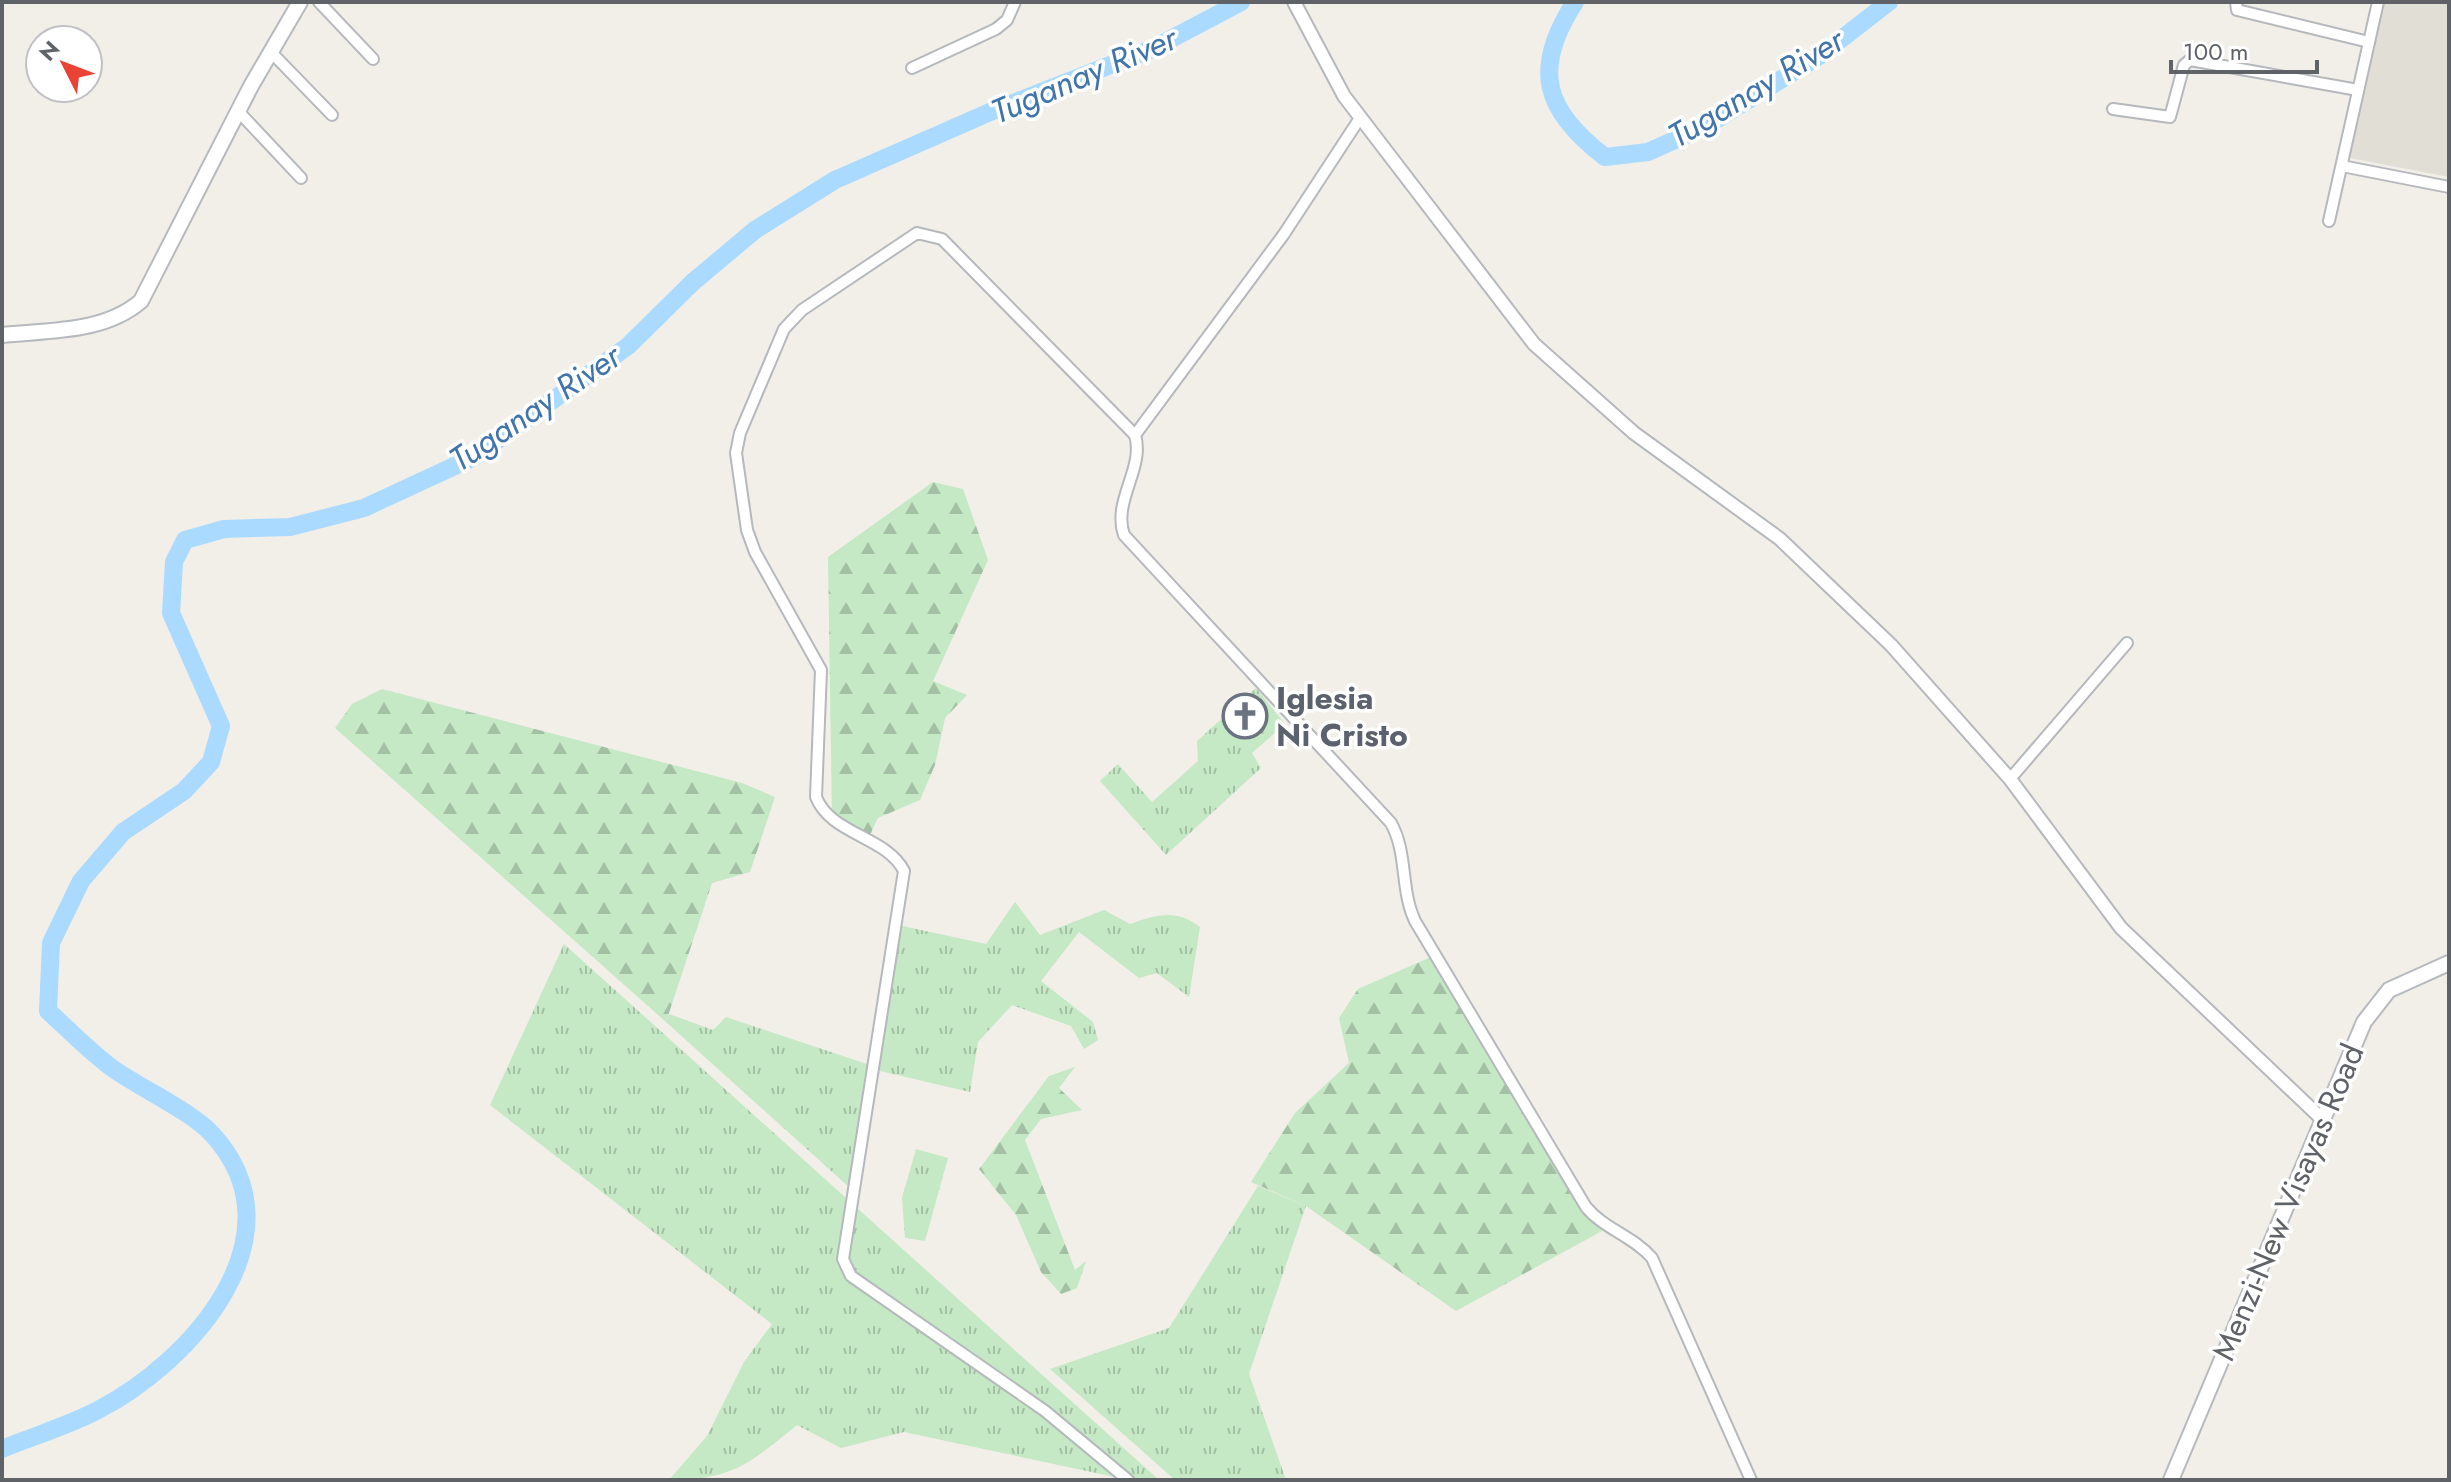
<svg xmlns="http://www.w3.org/2000/svg" width="2451" height="1482" font-family="Jost,sans-serif">
<defs>
<pattern id="grass-tufts" width="24" height="20" patternUnits="userSpaceOnUse" patternTransform="scale(2)"><rect width="24" height="20" fill="#c5e8c5"/><path d="M3 7l-1-3M5 7V3M7 7l1-3M15 17l-1-3M17 17v-4M19 17l1-3" fill="none" stroke="#a3c0a4"/></pattern>
<pattern id="forest-firs" width="22" height="20" patternUnits="userSpaceOnUse" patternTransform="scale(2)"><rect width="22" height="20" fill="#c5e8c5"/><path d="M5 1l3.5 6h-7zM16 11l3.5 6h-7z" fill="#a3c0a4"/></pattern>
</defs>
<rect width="100%" height="100%" fill="#f1efe8"/>
<polygon fill="#e1ded6" points="2383,2 2449,2 2449,177 2350,158"/>
<g fill="url(#grass-tufts)">
<polygon points="1256,688 1285,724 1252,753 1261,768 1166,855 1100,781 1118,764 1152,802 1198,761 1197,741"/>
<path d="M1015,902L1040,935L1104,910L1130,924C1156,915 1176,908 1200,927L1189,997L1157,973L1139,978L1079,932L1041,981L1093,1022L1098,1040L1084,1049L1071,1026L1012,1005L978,1042L970,1092L867,1068L850,1188L666,1022L669,1014L713,1030L726,1017L867,1064L898,925L986,944Z"/>
<path d="M564,944L1159,1480H1129L904,1432L841,1448L797,1425C750,1463 733,1480 669,1480L707,1436L744,1362L772,1324L490,1105Z"/>
<polygon points="916,1149 948,1158 925,1241 905,1238 902,1198"/>
<polygon points="1258,1186 1306,1206 1249,1374 1286,1480 1175,1480 1050,1369 1169,1328"/>
</g>
<g fill="url(#forest-firs)">
<polygon points="933,482 963,489 988,560 933,681 967,695 945,718 935,765 920,800 878,818 870,835 832,818 828,557"/>
<polygon points="382,689 742,783 775,797 750,872 712,883 666,1022 335,728 352,704"/>
<polygon points="1431,957 1602,1231 1456,1311 1306,1206 1251,1182 1295,1113 1349,1063 1339,1018 1358,989"/>
<polygon points="1075,1067 1059,1088 1082,1110 1041,1119 1025,1140 1075,1270 1086,1261 1077,1288 1061,1294 1041,1272 1016,1215 979,1169 1049,1076"/>
</g>
<g fill="none" stroke-linecap="round" stroke-linejoin="round">
<g stroke="#aadaff" stroke-width="18">
<path d="M1575,2C1532,68 1543,110 1605,157L1648,152L1706,126L1822,54L1889,2"/>
<path d="M2,1449C33,1436 68,1426 98,1410C191,1362 304,1236 213,1135C191,1111 140,1088 112,1068C89,1051 69,1030 48,1011L51,943L81,881L123,832L184,791L211,762L221,726L171,613L174,562L185,540L224,529L290,527L364,508L474,457L628,346L693,282L755,230L835,180L990,112L1154,48L1241,2"/>
</g>
<g stroke="#b5b8bc" stroke-width="14">
<g id="minor">
<polyline points="319,2 373,59"/>
<polyline points="2236,2 2237,10 2369,42"/>
<polyline points="271,52 332,115"/>
<polyline points="912,68 996,29 1007,20 1015,2"/>
<polyline points="2113,109 2170,117 2184,65 2190,60 2358,90"/>
<polyline points="238,111 301,178"/>
<polyline points="2342,166 2449,187"/>
<polyline points="2329,221 2378,2"/>
<polyline points="1135,435 1284,234 1360,118"/>
<polyline points="2010,779 2127,643"/>
<path d="M1128,1480L1045,1411L851,1276L843,1259L904,871C886,836 831,835 816,797L821,670L755,552L747,530L736,453L740,433L784,329L802,310L917,233L942,239L1135,435C1145,468 1112,501 1124,535L1391,823C1408,854 1400,889 1415,921L1586,1207C1604,1229 1633,1236 1652,1258L1751,1480"/>
</g>
</g>
<g stroke="#b5b8bc" stroke-width="16">
<polyline id="tertiary" points="1294,2 1344,96 1534,344 1634,433 1780,539 1891,645 2010,779 2121,928 2323,1120"/>
</g>
<g stroke="#b6babf" stroke-width="18">
<g id="secondary">
<path d="M2,335C49,330 104,333 141,301L251,86L300,2"/>
<polyline points="2171,1480 2364,1022 2389,990 2449,963"/>
</g>
</g>
<use href="#minor" stroke="#fff" stroke-width="10"/>
<use href="#tertiary" stroke="#fff" stroke-width="12"/>
<use href="#secondary" stroke="#fff" stroke-width="14"/>
</g>
<defs>
<g id="church-ring" transform="scale(2.3)"><circle r="9.5" fill="#fff" stroke="#6b7280" stroke-width="1.5"/><path d="M-1.2-6h2.4v3.5h3.3v2.4h-3.3V6h-2.4V-.1h-3.3v-2.4h3.3Z" fill="#6b7280"/></g>
</defs>
<g fill-rule="evenodd">
<use href="#church-ring" x="1245" y="716"/>
</g>
<g text-anchor="middle" dominant-baseline="central" stroke-width="7" stroke-linejoin="round" paint-order="stroke">
<g font-size="32" font-weight="bold" fill="#5b616d" stroke="#fff" text-anchor="start">
<text x="1276" y="698">Iglesia<tspan x="1276" dy="37">Ni Cristo</tspan></text>
</g>
<g font-size="32" fill="#5f6368" stroke="#fff">
<text transform="translate(2288 1202) rotate(-67)">Menzi-New Visayas Road</text>
</g>
<g font-size="34" font-style="italic" fill="#4174aa" stroke="#fff">
<text transform="translate(1084 75) rotate(-23)">Tuganay River</text>
<text transform="translate(1756 88) rotate(-31)">Tuganay River</text>
<text transform="translate(535 408) rotate(-34)">Tuganay River</text>
</g>
</g>
<rect width="2451" height="1482" fill="none" stroke="#5f6368" stroke-width="8"/>
<g transform="translate(64 64) rotate(312)"><circle r="38" fill="#ffffff" stroke="#bfc1c3" stroke-width="2"/>
<path d="M0-6L14 30L0 20L-14 30Z" fill="#ea4335"/>
<text y="-12" font-size="22" font-weight="bold" text-anchor="middle" fill="#5f6368">N</text>
</g>
<path d="M2171 60v12h146v-12" fill="none" stroke="#5f6368" stroke-width="4"/>
<text x="2183" y="60" font-size="24" fill="#5f6368" stroke="#ffffff" stroke-width="6" paint-order="stroke">100 m</text>
</svg>
